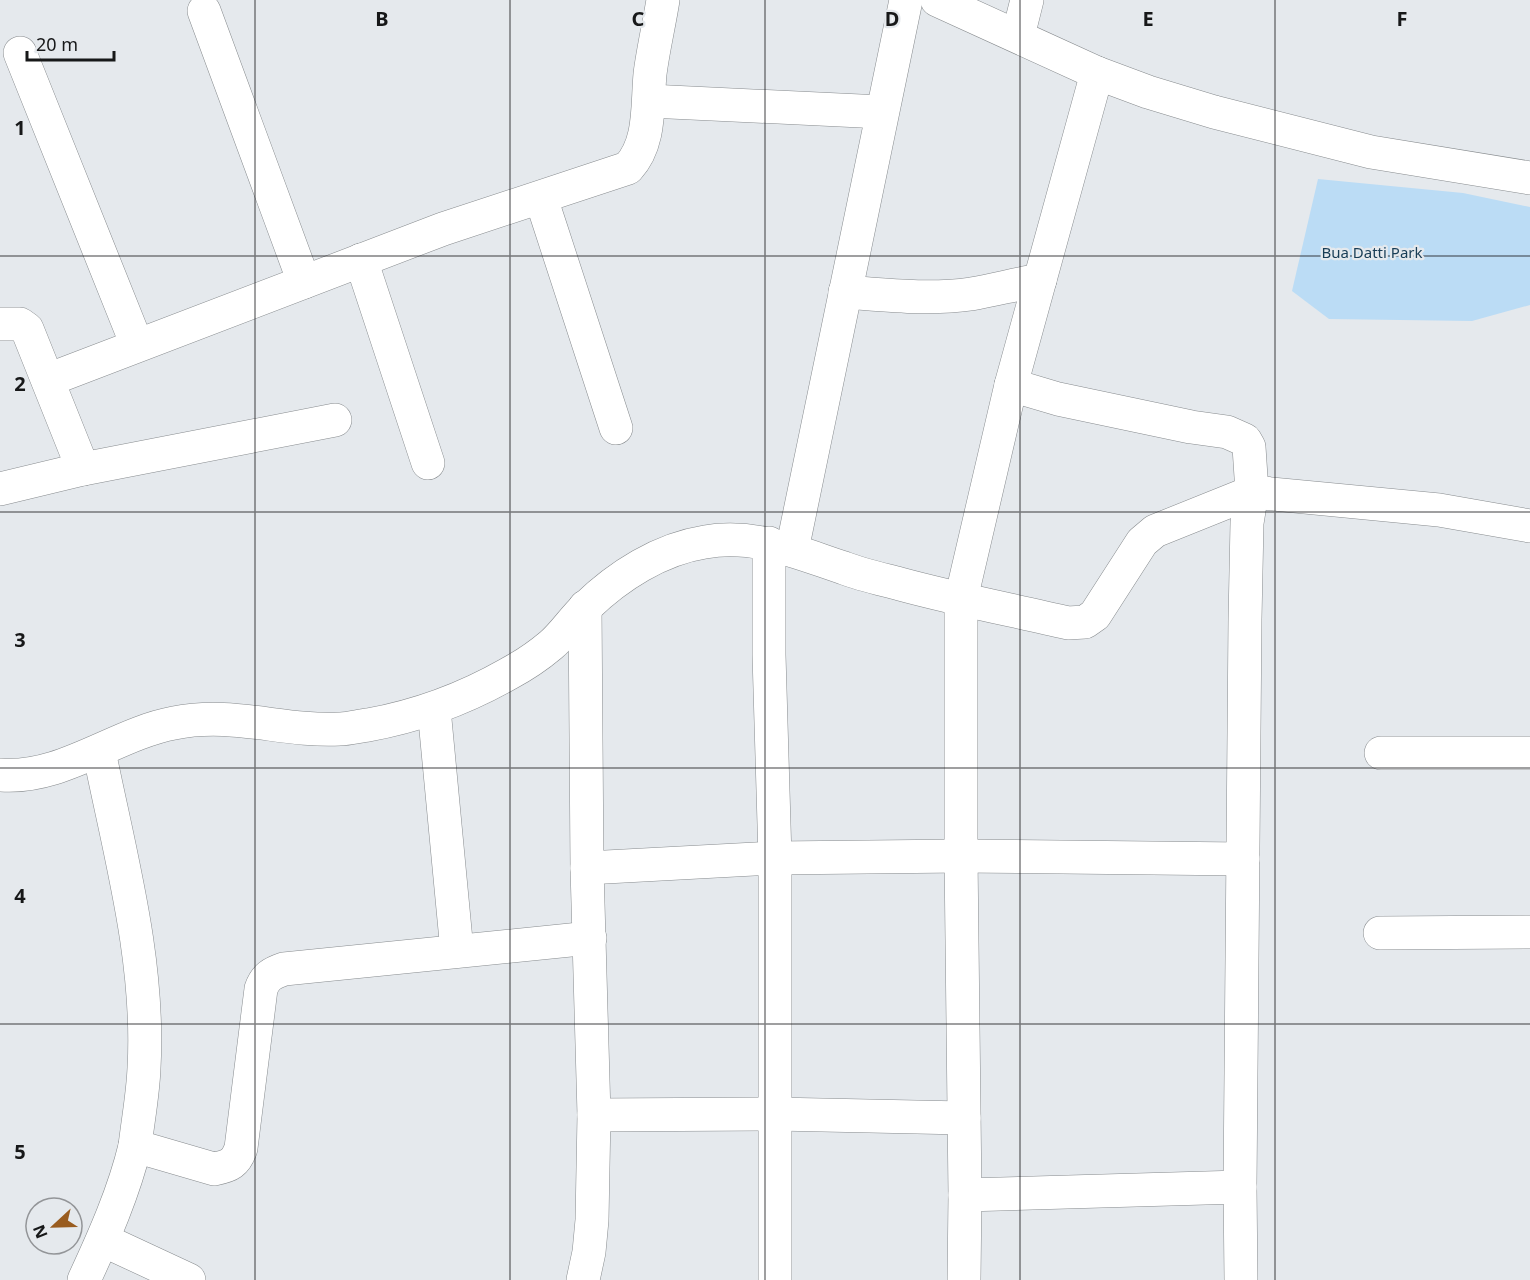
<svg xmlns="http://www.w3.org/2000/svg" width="1530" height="1280" font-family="'Noto Sans',sans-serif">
<rect width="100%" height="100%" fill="#e5e9ed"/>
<polygon fill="#bbdcf5" points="1318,179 1463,193 1530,207 1530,305 1472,321 1329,319 1292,291"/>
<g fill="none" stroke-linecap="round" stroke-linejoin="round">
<g stroke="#878b8e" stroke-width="34">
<g id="minor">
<polyline points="937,0 1097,73 1148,92 1214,112 1371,152 1530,178"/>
<polyline points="204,11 304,282"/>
<polyline points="1018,36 1027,0"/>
<polyline points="20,53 137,345"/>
<polyline points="649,101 882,112"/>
<polyline points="541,198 616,428"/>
<polyline points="361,260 428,463"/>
<path d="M845,292C887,295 929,300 971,294C994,290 1017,284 1040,280"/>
<polyline points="0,324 20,324 27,329 83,469"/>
<path d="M48,380L443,229L628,168C651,143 647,107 650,74C653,50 659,25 663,0"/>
<polyline points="1011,385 1058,399 1191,427 1227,432 1245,440 1249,447 1252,492 1247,523 1245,619 1240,1187 1241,1280"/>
<polyline points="0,489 83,469 335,420"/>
<polyline points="769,543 769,655 775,858 775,1280"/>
<polyline points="792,550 906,0"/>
<polyline points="434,709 457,951"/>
<path d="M99,751C120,855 150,961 144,1068C143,1094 138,1120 135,1146"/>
<polyline points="1381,753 1530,753"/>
<path d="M0,775C62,780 115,734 174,723C233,711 283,732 340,729C349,729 359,726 368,725C418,716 464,699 508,674C523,666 538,656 551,645C564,634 573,619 586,607C618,576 660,549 705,542C755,533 798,553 844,568C862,575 881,579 900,584C955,599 1012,610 1068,623L1085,622L1095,615L1142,542L1155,531L1252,492L1439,510L1530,526"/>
<polyline points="587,868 775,858 961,856 1243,859"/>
<polyline points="1380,933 1530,932"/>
<polyline points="594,1115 775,1114 964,1118"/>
<polyline points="965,1195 1240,1187"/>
<polyline points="103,1240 189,1280"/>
<path d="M84,1280C104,1237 124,1192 135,1146L214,1169C230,1166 236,1163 241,1148L261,989C265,977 272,973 284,969L590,938"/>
<polyline points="583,1280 589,1252 592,1220 594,1115 587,868 585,607"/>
<polyline points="964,1280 965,1195 961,856 961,599 1011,385 1097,73"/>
</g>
</g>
<use href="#minor" stroke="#fff" stroke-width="33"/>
</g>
<path fill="none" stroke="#171819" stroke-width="1.5" stroke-opacity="0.55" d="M255,0V1280M510,0V1280M765,0V1280M1020,0V1280M1275,0V1280M0,256H1530M0,512H1530M0,768H1530M0,1024H1530"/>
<g text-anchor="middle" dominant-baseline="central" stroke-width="4.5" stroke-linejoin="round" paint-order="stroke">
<g font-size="15" fill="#183d56" stroke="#e5e9ed">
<text x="1372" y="252">Bua Datti Park</text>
</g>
</g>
<g font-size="20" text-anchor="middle" font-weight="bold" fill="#171819" stroke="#e5e9ed" stroke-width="4.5" stroke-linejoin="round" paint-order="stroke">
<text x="382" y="26">B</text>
<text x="638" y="26">C</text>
<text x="892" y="26">D</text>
<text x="1148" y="26">E</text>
<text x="1402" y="26">F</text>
<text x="20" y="135">1</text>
<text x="20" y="391">2</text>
<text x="20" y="647">3</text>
<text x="20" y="903">4</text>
<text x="20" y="1159">5</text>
</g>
<g transform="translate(54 1226) rotate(248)"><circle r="28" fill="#e5e9ed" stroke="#939598" stroke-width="1.5"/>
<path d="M0-4.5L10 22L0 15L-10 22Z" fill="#995c1f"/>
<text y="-9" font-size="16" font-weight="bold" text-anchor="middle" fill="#171819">N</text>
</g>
<path d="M27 51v9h87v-9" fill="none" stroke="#171819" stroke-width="3"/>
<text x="36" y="51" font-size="18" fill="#171819" stroke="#e5e9ed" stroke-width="4.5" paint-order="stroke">20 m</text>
</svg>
